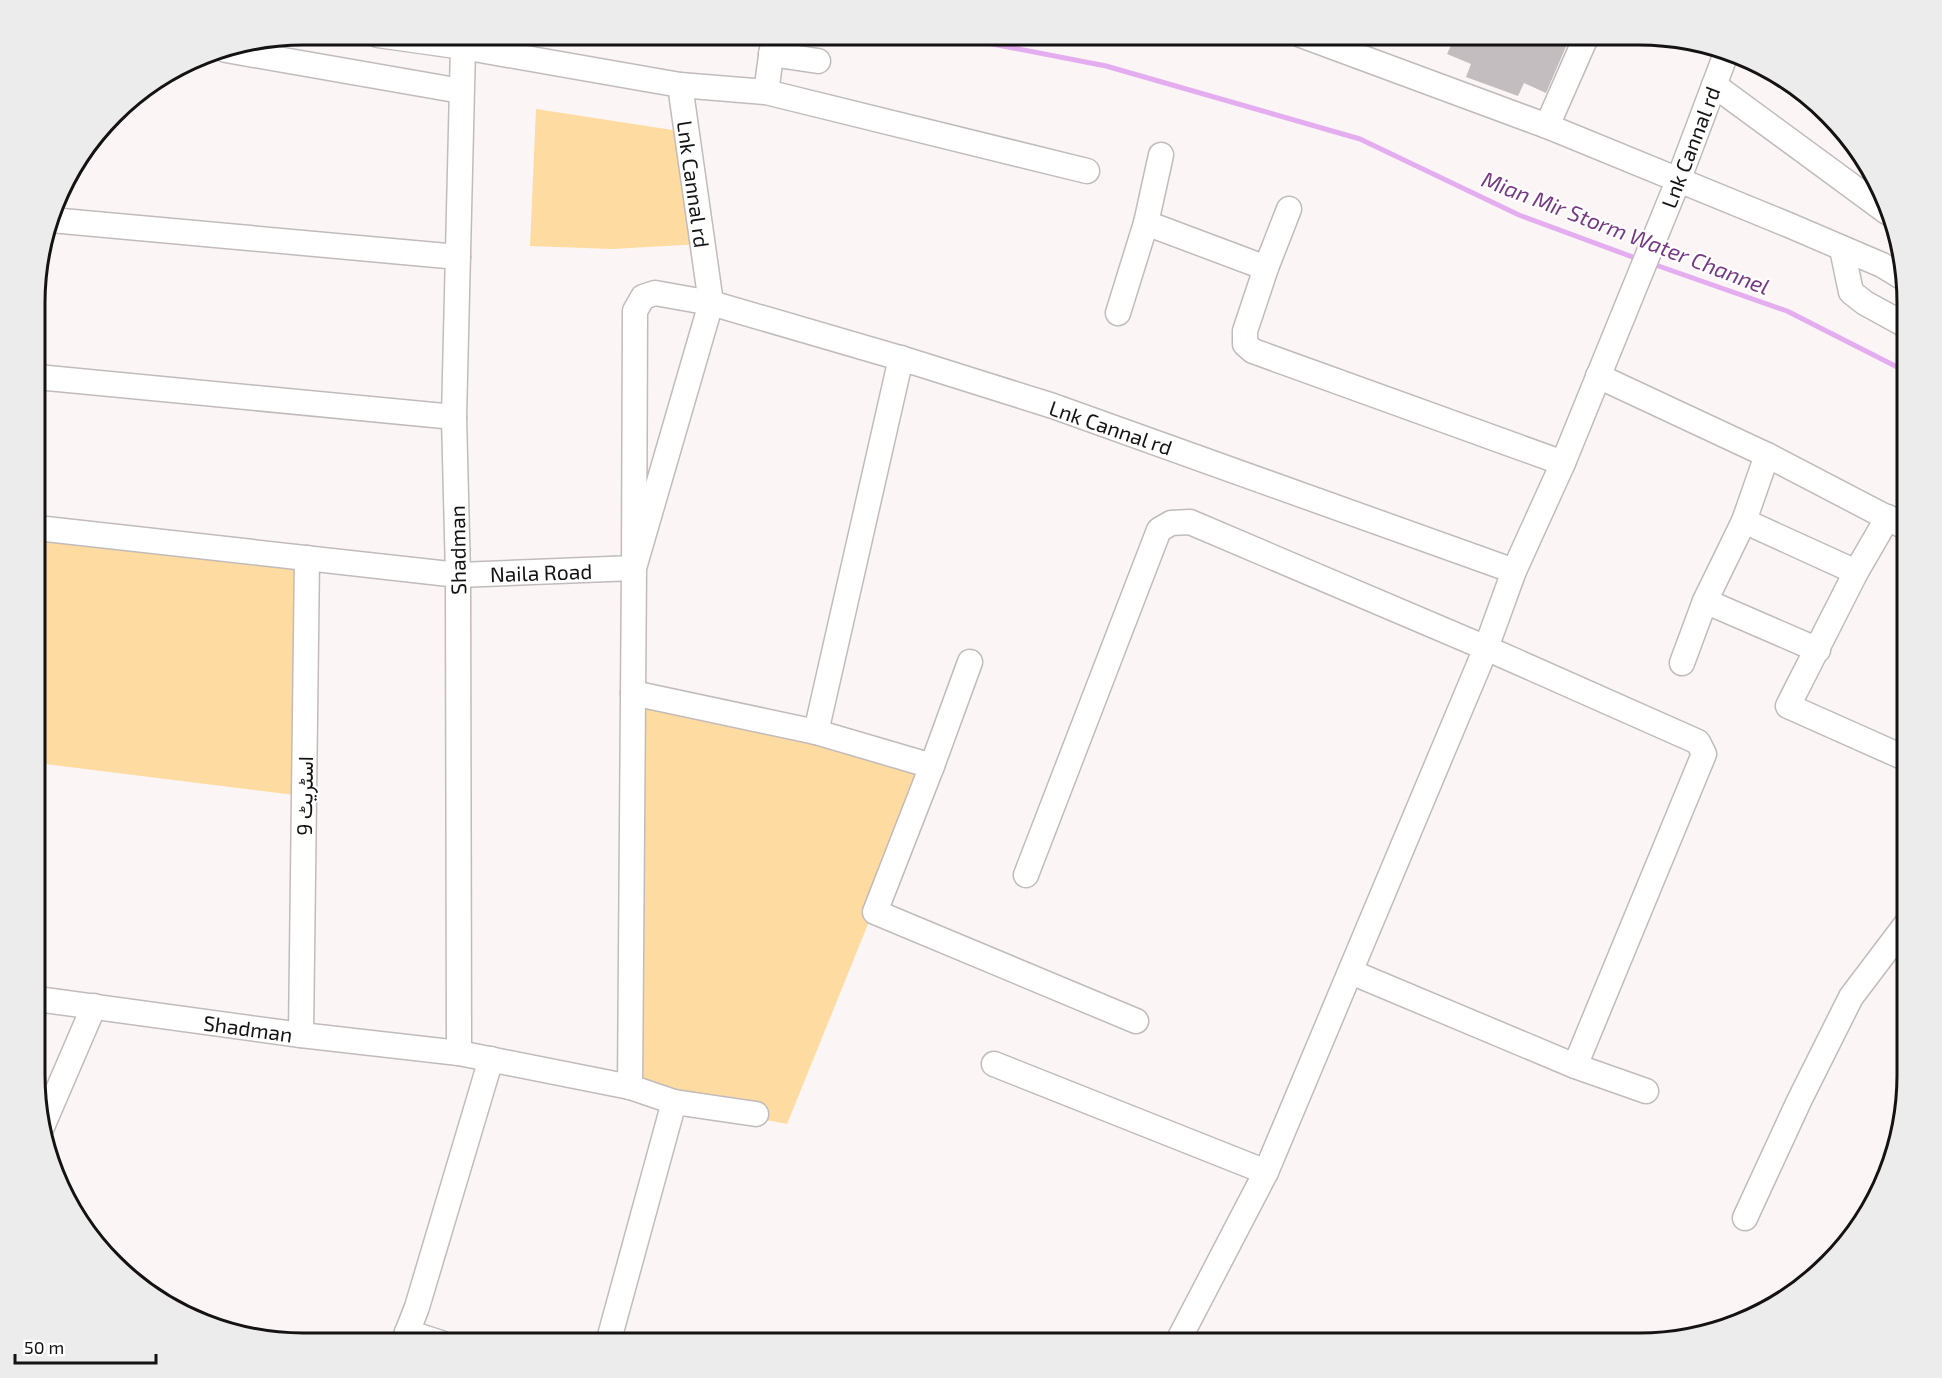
<svg xmlns="http://www.w3.org/2000/svg" width="1942" height="1378" font-family="'Exo 2',Vazirmatn,sans-serif">
<rect width="100%" height="100%" fill="#fcf5f5"/>
<g fill="#fedba1">
<polygon points="536,109 692,133 702,244 612,249 530,246"/>
<polygon points="37,528 307,558 303,796 37,763"/>
<polygon points="633,693 932,766 787,1124 674,1102 630,1087"/>
</g>
<g fill="none" stroke-linecap="round" stroke-linejoin="round">
<g stroke="#e3adf0" stroke-width="5">
<polyline points="946,35 1106,66 1360,139 1519,215 1638,259"/>
<polyline points="1650,263 1787,311 1907,372"/>
</g>
</g>
<polygon fill="#c3bdbf" points="1456,35 1571,35 1546,93 1524,83 1518,96 1466,77 1471,64 1447,54"/>
<g fill="none" stroke-linecap="round" stroke-linejoin="round">
<g stroke="#c2bbbb" stroke-width="27">
<g id="minor">
<polyline points="378,35 463,47 680,85 766,92 1087,171"/>
<polyline points="1301,35 1547,126 1791,226 1882,265 1905,279"/>
<polyline points="226,50 461,91"/>
<polyline points="771,54 818,61"/>
<polyline points="680,85 711,303 910,361 1053,406 1514,571 1563,463 1678,181 1727,51"/>
<polyline points="1714,85 1887,212"/>
<polyline points="766,92 774,35"/>
<polyline points="1547,126 1587,35"/>
<polyline points="1289,209 1266,268 1245,331 1245,344 1253,351 1563,463"/>
<polyline points="51,220 458,257"/>
<polyline points="1146,223 1266,268"/>
<polyline points="1842,249 1851,292 1865,303 1907,326"/>
<polyline points="1118,313 1146,223 1161,155"/>
<polyline points="1598,376 1767,455 1907,528"/>
<polyline points="37,377 454,417"/>
<polyline points="1888,517 1856,572 1788,706 1907,759"/>
<polyline points="1744,521 1856,572"/>
<polyline points="37,528 458,575 634,568 635,311 643,297 655,293 711,303 634,568 630,1087"/>
<polyline points="1705,601 1818,650"/>
<polyline points="970,662 932,766 875,912 1136,1021"/>
<polyline points="1682,663 1705,601 1744,521 1767,455"/>
<polyline points="633,693 816,732 932,766"/>
<polyline points="816,732 901,358"/>
<polyline points="1026,875 1159,530 1171,523 1190,522 1486,648 1698,742 1704,754 1575,1066"/>
<polyline points="1351,972 1575,1066 1646,1091"/>
<polyline points="37,999 301,1035 459,1053 630,1087 674,1102 756,1114"/>
<polyline points="301,1035 307,558"/>
<polyline points="459,1053 458,575 454,417 463,47"/>
<polyline points="994,1064 1266,1172"/>
<polyline points="42,1127 94,1006"/>
<polyline points="1745,1218 1799,1101 1851,997 1907,923"/>
<polyline points="407,1332 441,1343"/>
<polyline points="403,1343 417,1307 491,1059"/>
<polyline points="608,1343 674,1102"/>
<polyline points="1177,1343 1266,1172 1486,648 1514,571"/>
</g>
</g>
<use href="#minor" stroke="#fff" stroke-width="24"/>
</g>
<g text-anchor="middle" dominant-baseline="central" stroke-width="4.5" stroke-linejoin="round" paint-order="stroke">
<g font-size="21" fill="#141212" stroke="#fff">
<text transform="translate(1690 147) rotate(-69)">Lnk Cannal rd</text>
<text transform="translate(694 184) rotate(82)">Lnk Cannal rd</text>
<text transform="translate(1111 427) rotate(19)">Lnk Cannal rd</text>
<text transform="translate(457 550) rotate(-91)">Shadman</text>
<text transform="translate(541 572) rotate(-2)">Naila Road</text>
<text transform="translate(304 796) rotate(-89)">اسٹریٹ 9</text>
<text transform="translate(248 1028) rotate(8)">Shadman</text>
</g>
<g font-size="22" font-style="italic" fill="#763784" stroke="#fff">
<text transform="translate(1626 232) rotate(21)">Mian Mir Storm Water Channel</text>
</g>
</g>
<path d="M0 0H1942V1378H0ZM303 45H1639A258 258 0 0 1 1897 303V1075A258 258 0 0 1 1639 1333H303A258 258 0 0 1 45 1075V303A258 258 0 0 1 303 45Z" fill="#ececec" fill-rule="evenodd"/>
<path fill="none" stroke="#141212" stroke-width="3" d="M303 45H1639A258 258 0 0 1 1897 303V1075A258 258 0 0 1 1639 1333H303A258 258 0 0 1 45 1075V303A258 258 0 0 1 303 45Z"/>
<path d="M15 1354v9h141v-9" fill="none" stroke="#141212" stroke-width="3"/>
<text x="24" y="1354" font-size="18" fill="#141212" stroke="#ffffff" stroke-width="4.5" paint-order="stroke">50 m</text>
</svg>
